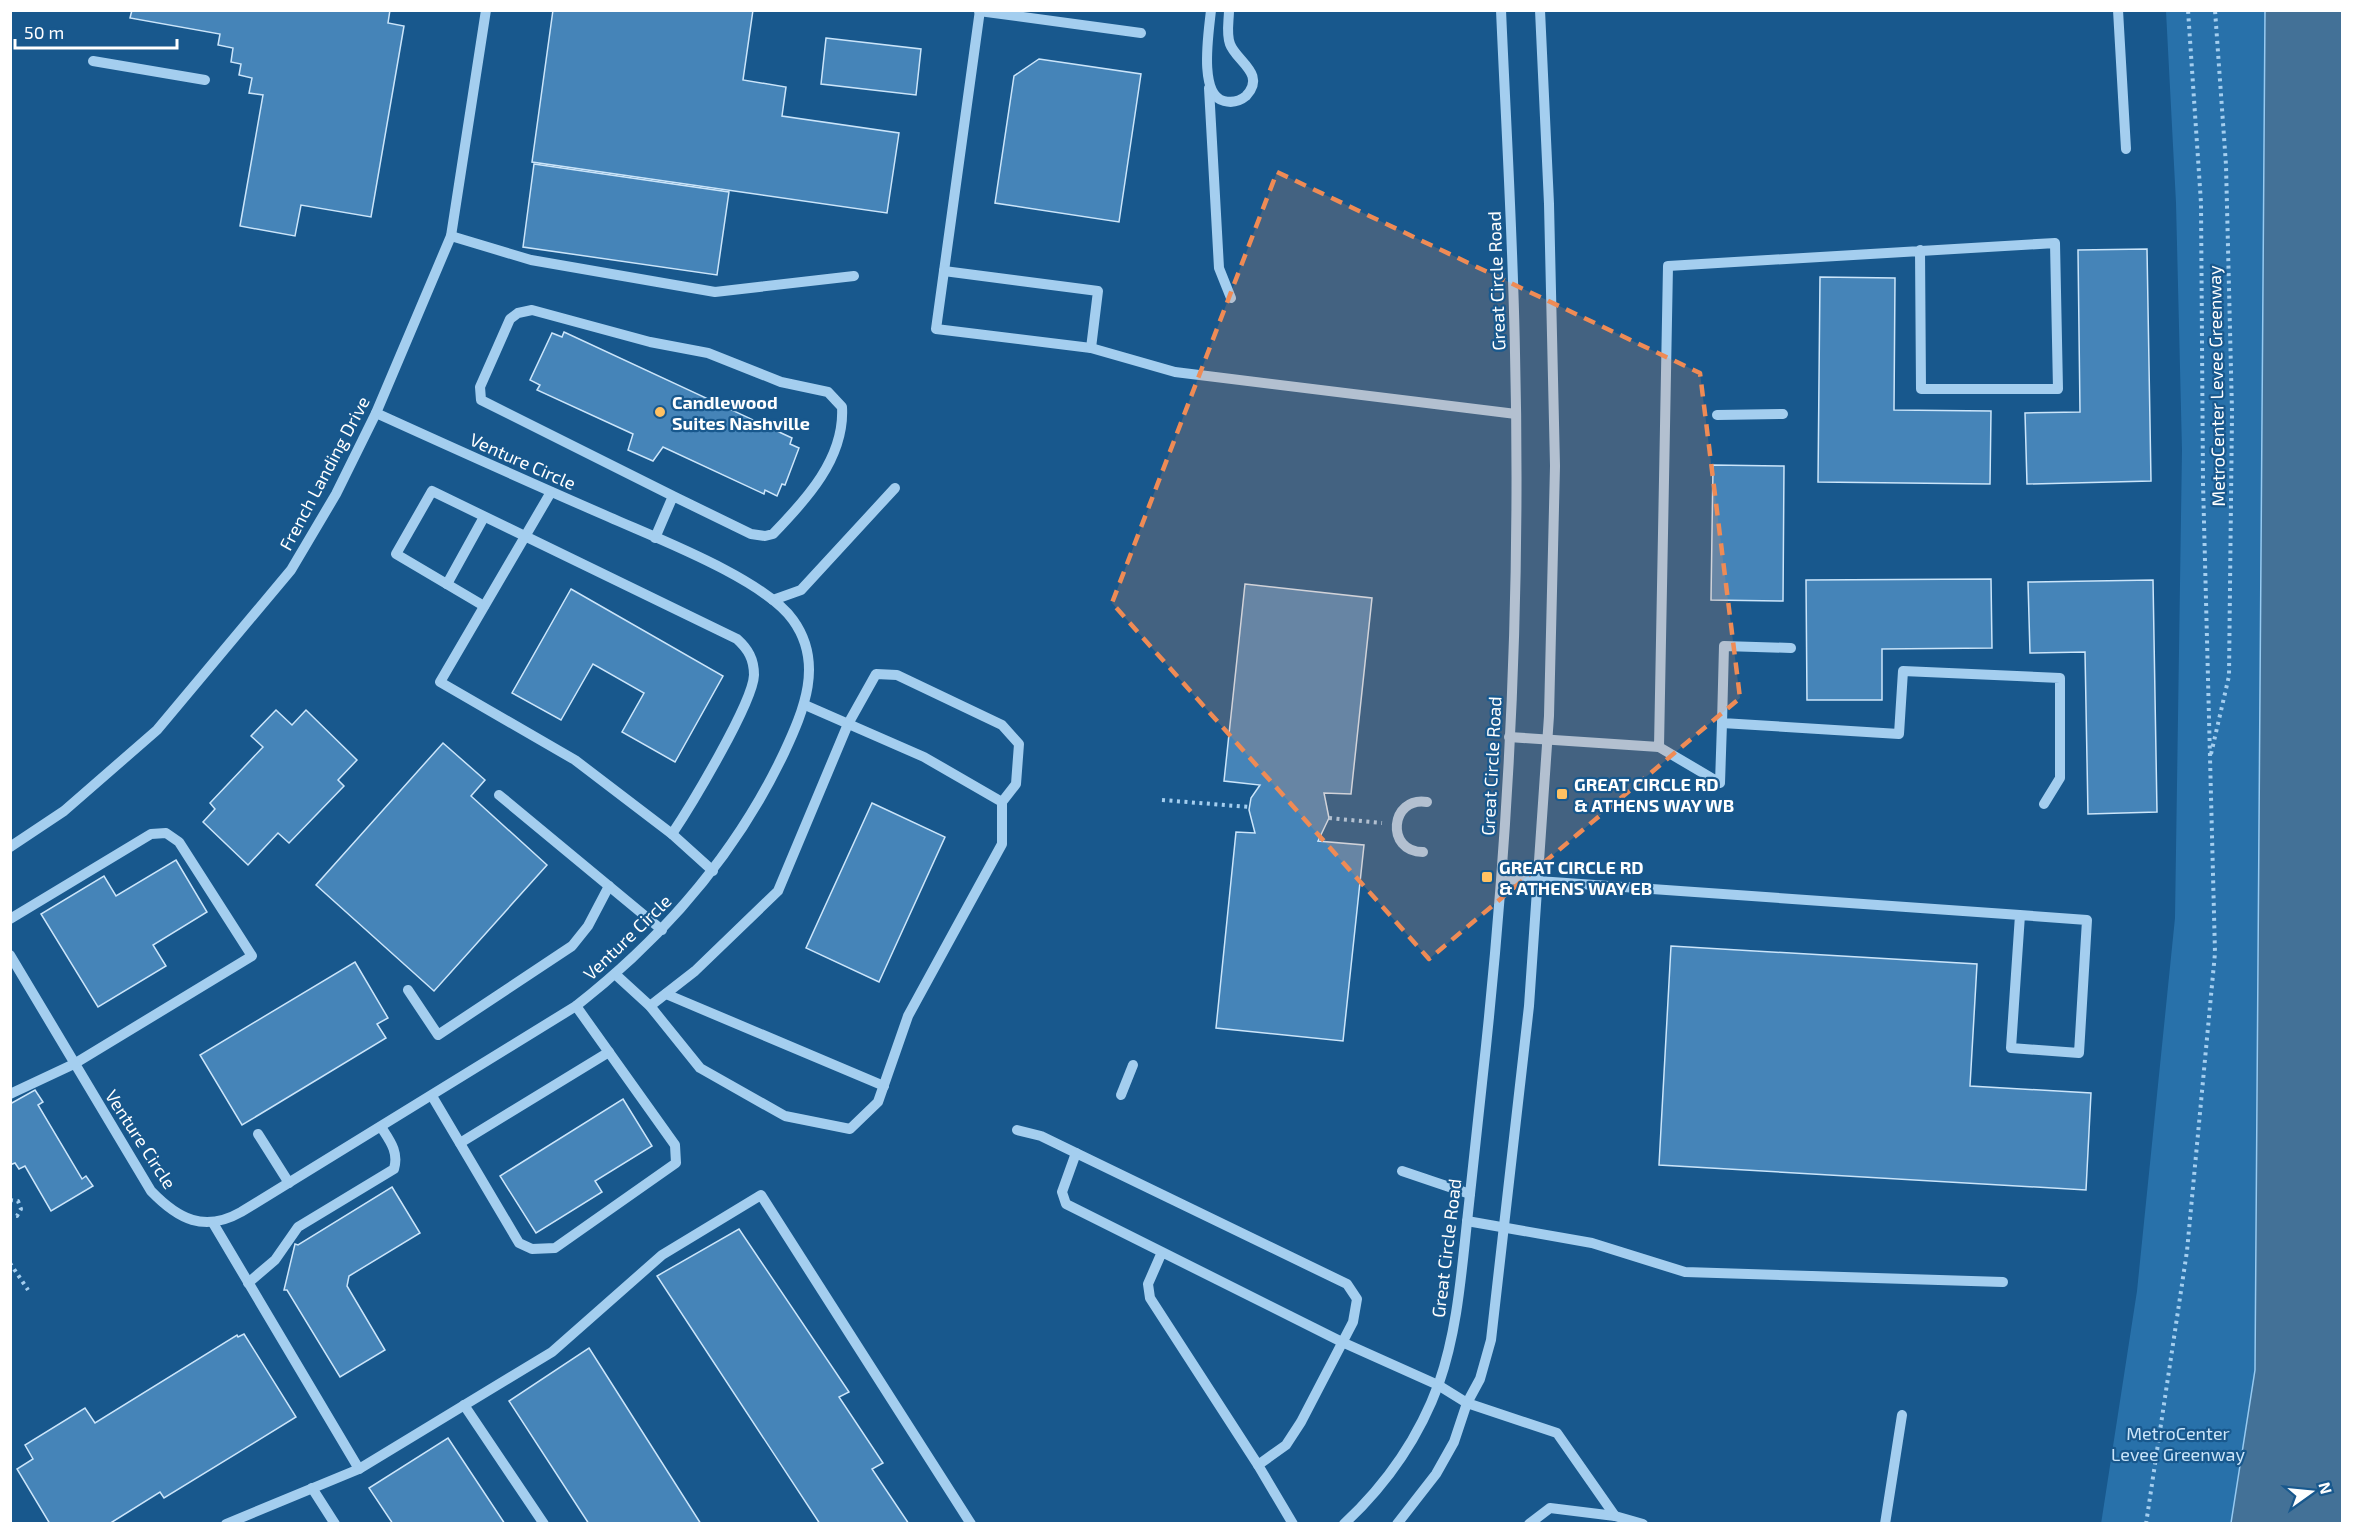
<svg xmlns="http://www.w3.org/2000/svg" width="2353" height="1534" font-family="'Exo 2',sans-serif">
<rect width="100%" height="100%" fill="#18588d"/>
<polygon fill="#2871aa" points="2166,11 2269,11 2255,1370 2231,1523 2101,1524 2137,1291 2175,918 2182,450 2176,203"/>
<polygon fill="#437197" stroke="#97caf1" stroke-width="1.5" points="2265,11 2342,11 2342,1523 2231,1523 2255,1370"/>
<g fill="#4584b8" stroke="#cbe5fa" stroke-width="1.5">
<polygon points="132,10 390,10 388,23 404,26 371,217 301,205 295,236 240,226 263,95 249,93 252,78 239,75 241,64 231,62 233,48 218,45 220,34 130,18"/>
<polygon points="553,10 753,10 743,80 786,87 782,116 899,133 887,213 532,162"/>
<polygon points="826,38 921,49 916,95 821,84"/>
<polygon points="1039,59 1141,74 1119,222 995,203 1014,76"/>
<polygon points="534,164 729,192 717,275 523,247"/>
<polygon points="2147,249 2151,481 2027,484 2025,413 2080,412 2078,250"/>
<polygon points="1820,277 1895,278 1894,410 1991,411 1990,484 1818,482"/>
<polygon points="564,332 792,438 790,444 799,448 785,485 782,484 777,496 765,490 764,494 663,447 653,461 628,450 633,434 537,390 540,385 530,380 552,333 562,337"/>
<polygon points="1713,465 1784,466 1783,601 1711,600"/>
<polygon points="1991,579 1992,648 1882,649 1882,700 1807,700 1806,580"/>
<polygon points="2153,580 2157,812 2088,814 2085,652 2030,653 2028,582"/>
<polygon points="1245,584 1372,598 1351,794 1324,793 1329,818 1318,841 1364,845 1343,1041 1216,1028 1236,832 1255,833 1249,810 1251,798 1260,785 1224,781"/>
<polygon points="571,589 723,676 675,762 622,732 644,693 593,664 561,720 512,693"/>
<polygon points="276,710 292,725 306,710 357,760 338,780 344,786 289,843 278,833 248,865 203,822 215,809 210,803 263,747 251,736"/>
<polygon points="443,743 485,780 471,796 547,865 434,991 316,885"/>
<polygon points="872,803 945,837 879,982 806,948"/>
<polygon points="176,860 207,912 153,945 166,966 98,1007 41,914 104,876 116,896"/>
<polygon points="1671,946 1977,964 1970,1086 2091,1093 2086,1190 1659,1165"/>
<polygon points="355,962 388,1018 377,1024 386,1038 242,1125 200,1055"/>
<polygon points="35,1090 43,1102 38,1105 82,1179 86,1176 93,1186 51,1211 25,1166 19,1169 15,1163 10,1165 10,1104"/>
<polygon points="623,1099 652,1146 595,1181 602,1192 536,1233 500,1176"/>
<polygon points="392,1187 420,1233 349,1276 347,1286 385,1350 340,1377 287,1290 284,1290 295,1244 298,1245"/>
<polygon points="739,1229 849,1392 839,1397 883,1463 872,1469 909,1524 820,1524 657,1276"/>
<polygon points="244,1334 296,1417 164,1498 160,1492 109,1524 50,1524 17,1469 33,1459 25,1445 85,1408 95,1423 237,1335 238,1337"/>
<polygon points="589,1348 701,1524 589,1524 509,1401"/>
<polygon points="448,1438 505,1524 393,1524 369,1488"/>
</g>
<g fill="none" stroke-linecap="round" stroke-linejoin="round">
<g stroke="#a4ceef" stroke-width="4" stroke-dasharray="3 4.5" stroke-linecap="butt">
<polyline points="2211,754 2229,676 2232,412 2226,165 2215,10"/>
<polyline points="1162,800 1249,807"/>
<polyline points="1329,818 1382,823"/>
<polyline points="10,1200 18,1201 21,1209 17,1216 10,1216"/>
<polyline points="10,1263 28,1290"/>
<polyline points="2146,1524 2187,1251 2215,953 2203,483 2201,203 2188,10"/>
</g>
<g stroke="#a4ceef" stroke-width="10">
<polyline points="980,10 936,329 1091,348 1175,372 1516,414"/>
<path d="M1211,10C1209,31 1198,95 1224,101C1232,103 1240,101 1246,96C1267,74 1236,61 1230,44C1226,33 1229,21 1229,10"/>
<polyline points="2118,10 2126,149"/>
<polyline points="979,11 1141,33"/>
<polyline points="93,61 205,80"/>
<polyline points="1209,88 1219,268 1231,298"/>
<polyline points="451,236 531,260 715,292 854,276"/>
<polyline points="944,271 1098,291 1091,348"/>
<polyline points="1717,415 1783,414"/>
<polyline points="551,492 440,682 575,760 672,834 713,871"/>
<path d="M655,538L673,496L481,400L480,387L510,319L518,313L532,310L650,342L708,353L781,382L828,392L842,407C845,458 806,500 773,534L765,536L751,534L673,496"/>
<polyline points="447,584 484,517"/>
<polyline points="773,600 801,590 895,488"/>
<path d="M484,606L396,554L432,491L737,639C748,649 754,659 754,675C753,703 690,807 672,834"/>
<polyline points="1791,648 1724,646 1722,723 1899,734 1903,671 2060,678 2060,778 2044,804"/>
<polyline points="1509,737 1659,747 1668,266 2055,243 2058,389 1921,389 1920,250"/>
<polyline points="1659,747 1720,783 1722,723"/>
<polyline points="499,795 662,930"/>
<polyline points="10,847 64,811 157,730 291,570 336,494 376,413 451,236 486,10"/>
<path d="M1423,852C1385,852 1390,796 1427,802"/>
<polyline points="1502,879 1538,881 2020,915 2087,920 2079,1053 2011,1048 2020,915"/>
<polyline points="10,919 151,834 166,833 179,842 252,956 74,1064 10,1094"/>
<path d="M10,955L151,1191C178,1219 204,1233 241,1212L576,1006C664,937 736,854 784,753C804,710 824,663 793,620C764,579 656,538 609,517C531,483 453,448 376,413"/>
<polyline points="615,974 650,1006 700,1068 785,1116 850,1129 878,1102 908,1016 1002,844 1002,802 924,757 805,705"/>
<polyline points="408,990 438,1035 572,946 588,926 609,886"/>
<polyline points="666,994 884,1086"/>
<polyline points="650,1006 695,971 778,891 848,724 876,674 897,675 1002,725 1019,744 1016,784 1002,802"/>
<polyline points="1121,1095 1133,1065"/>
<polyline points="432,1096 519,1243 532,1249 555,1248 676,1163 675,1145 576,1006"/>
<polyline points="1017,1130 1041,1136 1076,1153"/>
<polyline points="258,1134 289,1183"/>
<polyline points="460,1143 609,1052"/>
<polyline points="1402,1171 1470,1194"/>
<polyline points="1467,1221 1592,1243 1685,1272 2003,1282"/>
<polyline points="213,1223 359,1469 226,1524"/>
<polyline points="1162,1252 1148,1284 1150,1298 1258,1465 1286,1445 1301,1422 1353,1322 1357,1299 1347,1284 1076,1153 1062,1192 1066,1204 1342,1342 1438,1385 1467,1403 1557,1433 1615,1516"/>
<path d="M248,1283L275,1260L298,1227L394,1169C399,1152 390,1141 381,1127"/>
<polyline points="464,1405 544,1524"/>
<polyline points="1258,1465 1293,1524"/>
<polyline points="359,1469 552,1352 662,1255 761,1195 971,1524"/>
<polyline points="312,1488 335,1524"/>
<path d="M1344,1524C1387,1484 1419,1438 1439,1383C1457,1331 1461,1277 1467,1222C1472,1176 1477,1130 1482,1083C1509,841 1521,596 1515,353C1513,239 1506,125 1501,10"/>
<polyline points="1397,1524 1436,1474 1454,1442 1467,1403 1480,1379 1491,1340 1529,1006 1549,716 1555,466 1549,204 1540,10"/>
<polyline points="1529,1524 1550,1508 1615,1516 1643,1524"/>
<polyline points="1885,1524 1902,1415"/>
</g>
</g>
<path fill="#ef8b55" fill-opacity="0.2" stroke="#ef8b55" stroke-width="4.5" stroke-dasharray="12 8" stroke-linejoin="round" d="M1277,172L1700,373L1740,698L1429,959L1112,603Z"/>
<g fill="#ffc162" stroke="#18588d" stroke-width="2">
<circle cx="660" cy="412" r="6"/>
<rect x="1556" y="788" width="12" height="12" rx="3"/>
<rect x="1481" y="871" width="12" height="12" rx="3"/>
</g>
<g text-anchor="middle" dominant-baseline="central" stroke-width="4.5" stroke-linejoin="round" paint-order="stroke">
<g font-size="18" fill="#fff" stroke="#18588d">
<text transform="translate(1496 281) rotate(-92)">Great Circle Road</text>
<text transform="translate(2216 386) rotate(-91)">MetroCenter Levee Greenway</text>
<text transform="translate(523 461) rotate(24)">Venture Circle</text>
<text transform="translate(324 473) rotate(-62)">French Landing Drive</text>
<text transform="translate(1491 766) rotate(-87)">Great Circle Road</text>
<text transform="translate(627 937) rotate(-44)">Venture Circle</text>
<text transform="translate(141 1139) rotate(57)">Venture Circle</text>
<text transform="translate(1446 1248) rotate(-83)">Great Circle Road</text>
</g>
<g font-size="18" font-weight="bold" fill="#fff" stroke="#18588d" text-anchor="start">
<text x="672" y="402">Candlewood<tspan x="672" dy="21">Suites Nashville</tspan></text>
<text x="1574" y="784">GREAT CIRCLE RD<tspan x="1574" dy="21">&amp; ATHENS WAY WB</tspan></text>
<text x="1499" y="867">GREAT CIRCLE RD<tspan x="1499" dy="21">&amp; ATHENS WAY EB</tspan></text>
</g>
<g font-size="18" fill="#cbe5fa" stroke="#18588d">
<text x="2178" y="1433">MetroCenter<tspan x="2178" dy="21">Levee Greenway</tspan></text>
</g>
</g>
<rect width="2353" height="1534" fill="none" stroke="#ffffff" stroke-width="24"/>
<g transform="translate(2311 1492) rotate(75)" stroke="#18588d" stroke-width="4.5" paint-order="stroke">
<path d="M0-4.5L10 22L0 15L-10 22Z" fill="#ffffff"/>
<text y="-9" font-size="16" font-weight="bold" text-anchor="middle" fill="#ffffff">N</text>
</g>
<path d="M15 39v9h162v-9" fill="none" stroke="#ffffff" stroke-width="3"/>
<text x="24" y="39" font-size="18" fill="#ffffff" stroke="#18588d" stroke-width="4.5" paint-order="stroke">50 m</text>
</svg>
